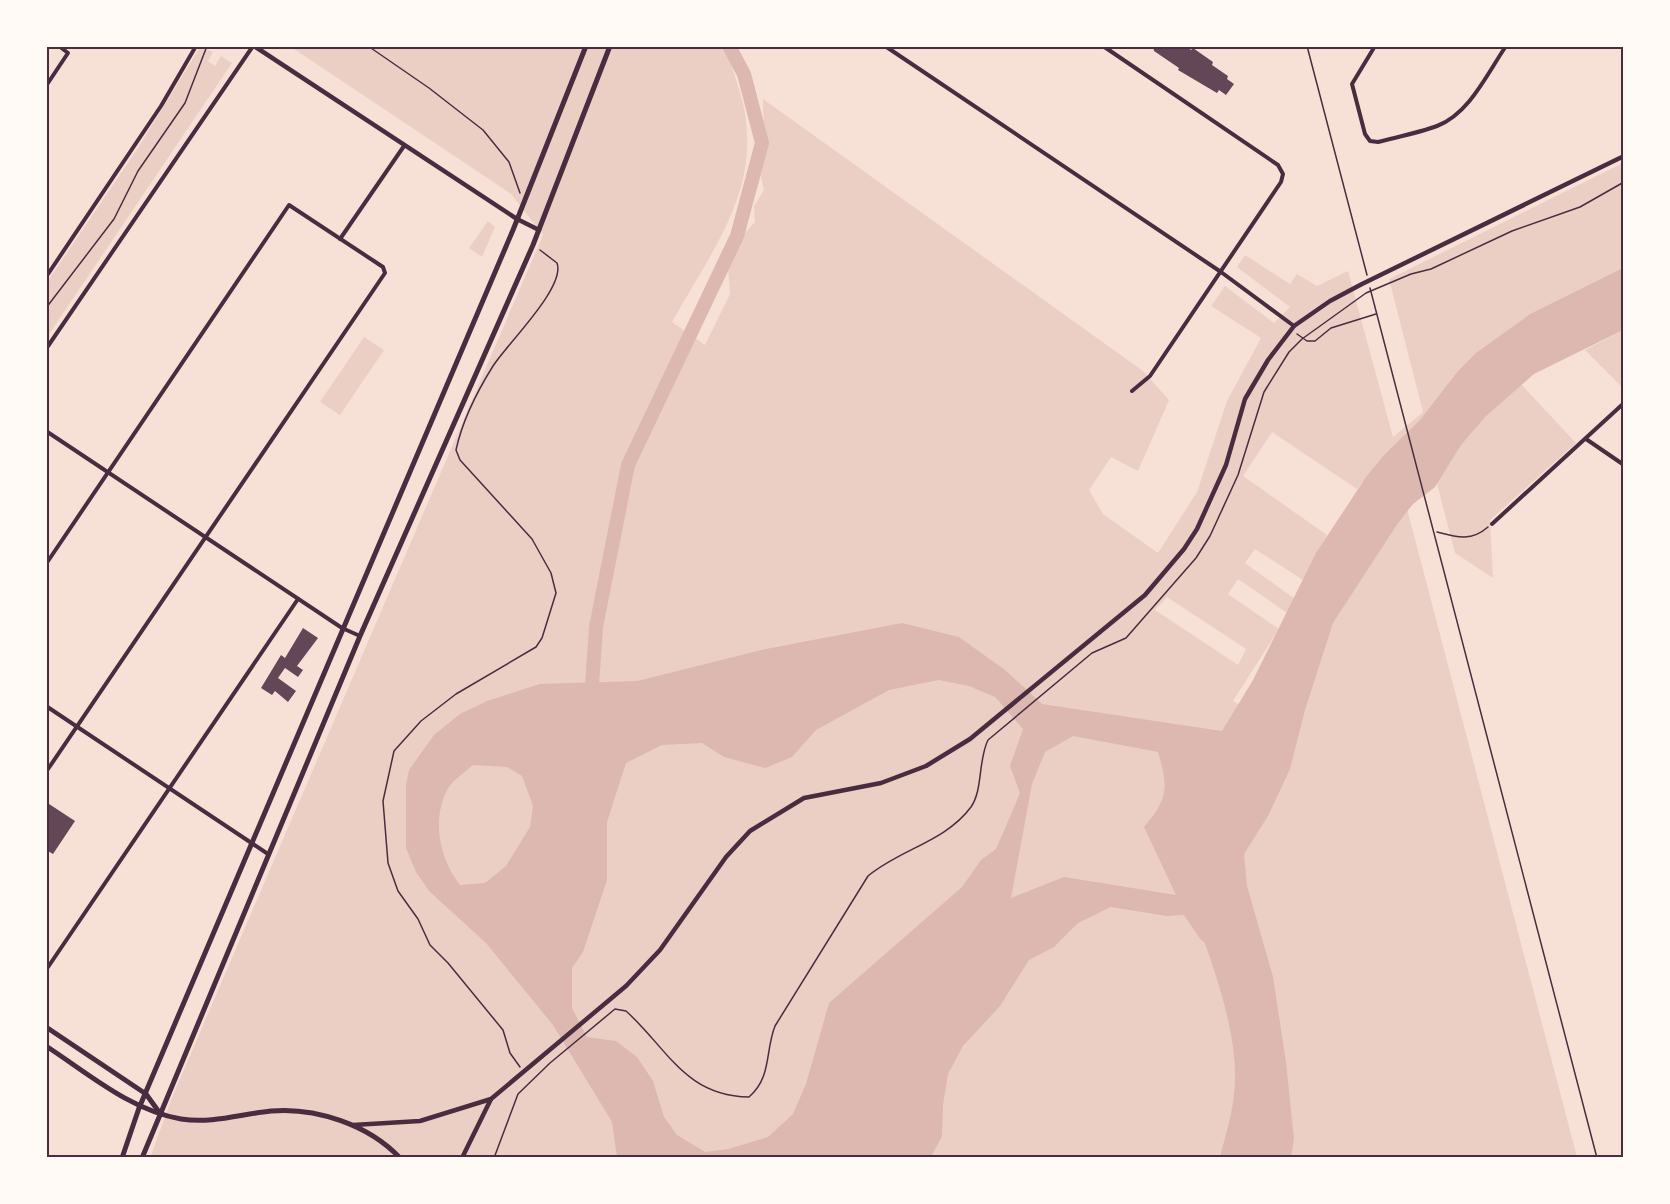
<svg xmlns="http://www.w3.org/2000/svg" width="1670" height="1204" font-family="'Fira Sans',sans-serif">
<rect width="100%" height="100%" fill="#f7e1d7"/>
<g fill="#ebcfc5" fill-rule="evenodd">
<polygon points="200,47 213,52 208,61 215,66 221,56 232,63 47,337 47,282 136,151"/>
<path d="M291,47H722C731,59 734,74 739,89C768,182 715,245 672,322L705,345L730,294L728,267L744,234L755,222L754,206L764,190L760,173L764,147L763,99L1143,371L1169,400L1138,471L1111,457L1089,490L1103,514L1158,553L1197,492L1227,401L1261,338L1211,306L1225,286L1274,323L1290,307L1237,267L1245,255L1290,284L1297,274L1317,286L1348,271L1393,437L1423,412L1389,279L1623,163V269L1530,314L1504,333L1521,384L1576,443L1490,520L1493,578L1455,553L1435,476L1376,466L1357,489L1272,432L1243,476L1327,535L1303,580L1255,549L1245,563L1295,599L1287,613L1238,579L1228,594L1279,629L1233,701L1241,706L1405,501L1577,1157L150,1158L173,1095L543,235L511,194ZM1167,597L1246,649L1238,665L1155,610Z"/>
<polygon points="488,221 495,227 482,257 469,248"/>
<polygon points="1623,330 1623,388 1585,350"/>
<polygon points="364,337 384,350 340,415 320,402"/>
</g>
<path fill="#dcb8b0" fill-rule="evenodd" d="M1623,268V330L1534,374L1485,417L1461,445L1435,487L1413,504L1398,523L1333,623L1305,710L1290,769L1268,816L1244,854L1247,886L1273,977L1286,1062L1294,1139L1291,1157H1220C1225,1137 1232,1115 1234,1094C1241,1040 1213,964 1194,914L1167,916L1111,907L1078,923L1054,947L1029,960L1000,1006L963,1046L948,1074L943,1105L942,1136L931,1157H617L612,1122L553,1025L486,943L429,891L416,872L406,848V785L409,770L434,735L460,714L487,701L540,684L637,681L761,650L902,623L959,637L1005,670L1042,704L1222,731L1253,680L1316,553L1366,477L1384,455L1420,420L1458,371L1476,353L1530,314ZM939,680L969,686L995,697L1023,729L1010,766L1020,793L996,849L981,860L962,887L829,1003L806,1084L793,1114L768,1137L728,1149L705,1152L677,1135L664,1117L653,1081L637,1057L616,1041L587,1037L572,1008V968L583,952L607,880V822L626,763L662,745L702,743L724,757L765,768L792,757L816,730L889,690ZM1073,736L1158,752C1168,787 1169,798 1144,827L1176,895L1064,877L1011,898L1032,784L1045,752ZM473,765L507,767L522,776L533,806L530,827L506,866L485,883L460,885C440,860 432,822 446,792C451,781 464,773 473,765Z"/>
<g fill="none" stroke-linecap="round" stroke-linejoin="round">
<g stroke="#dcb8b0" stroke-width="14">
<polyline points="591,700 596,627 628,465 737,236 762,143 744,74 729,46"/>
<polyline points="1182,900 1206,935"/>
</g>
</g>
<g fill="#644757">
<polygon points="1153,46 1185,46 1191,50 1193,48 1213,62 1212,65 1228,76 1227,79 1234,84 1226,95 1219,90 1217,93 1178,70 1179,68 1154,51"/>
<polygon points="303,628 318,638 297,666 303,670 298,677 285,668 278,678 296,691 288,702 275,691 272,695 261,688 281,655 285,658"/>
<polygon points="46,802 75,821 53,854 46,850"/>
</g>
<g fill="none" stroke-linecap="round" stroke-linejoin="round">
<g stroke="#4a2c40" stroke-width="1.5">
<polyline points="368,46 429,88 483,130 509,162 520,193"/>
<polyline points="1307,46 1367,275"/>
<polyline points="1370,288 1597,1158"/>
<polyline points="46,308 114,219 138,171 185,103 207,46"/>
<polyline points="1297,334 1307,341 1315,341 1331,328 1376,314"/>
<path d="M1437,532C1456,537 1471,542 1488,527"/>
<path d="M520,1067L510,1053L503,1030L448,963L430,945L418,919L398,891L388,863L383,801L394,751L421,721L456,694L536,647L542,638L556,593L551,573L532,539L460,460L456,450C462,422 478,390 493,366C507,344 566,287 557,263L540,250"/>
<path d="M494,1158L518,1094L550,1063L615,1009L626,1011C668,1049 685,1096 749,1097C772,1077 765,1051 775,1026L868,876C900,849 945,842 971,807C983,790 978,760 988,740L1092,653L1126,638L1196,558L1210,536L1238,475L1264,392L1289,352L1302,339L1366,293L1411,274L1431,269L1512,231L1580,207L1624,182"/>
</g>
<g stroke="#4a2c40" stroke-width="4">
<polyline points="885,46 1221,272 1294,326"/>
<polyline points="1103,46 1278,165 1283,174 1281,182 1150,376 1132,391"/>
<path d="M1375,46L1352,84L1365,134L1370,141L1378,142C1397,137 1418,133 1437,126C1469,114 1487,74 1506,46"/>
<polyline points="1622,46 1624,48"/>
<polyline points="46,86 68,53 59,46"/>
<polyline points="340,239 404,146"/>
<polyline points="46,277 161,106 196,46"/>
<polyline points="46,349 253,46"/>
<polyline points="46,431 342,628 360,636"/>
<polyline points="1586,439 1624,465"/>
<polyline points="1492,524 1624,403"/>
<polyline points="46,564 289,205 383,267 385,273 46,772"/>
<polyline points="46,706 268,854"/>
<polyline points="46,970 298,599"/>
</g>
<g stroke="#4a2c40" stroke-width="4.5">
<polyline points="254,46 517,219 539,230"/>
<polyline points="353,1125 420,1121 491,1099 626,986 660,950 726,857 750,831 804,798 881,783 926,766 970,739 1145,595 1184,549 1197,529 1226,465 1245,399 1268,360 1294,326 1330,301 1362,284 1624,156"/>
<polyline points="462,1158 491,1099"/>
</g>
<g stroke="#4a2c40" stroke-width="5">
<polyline points="46,1027 146,1094 159,1112"/>
<path d="M46,1046C89,1074 130,1110 181,1119C212,1124 241,1114 271,1111C316,1107 369,1125 400,1158"/>
</g>
<g stroke="#4a2c40" stroke-width="5">
<polyline points="122,1158 139,1108 513,230 586,46"/>
<polyline points="142,1158 360,636 533,245 610,46"/>
</g>
</g>
<rect width="1670" height="1204" fill="none" stroke="#fffaf5" stroke-width="96"/>
<rect x="48" y="48" width="1574" height="1108" fill="none" stroke="#4a2c40" stroke-width="2"/>
</svg>
